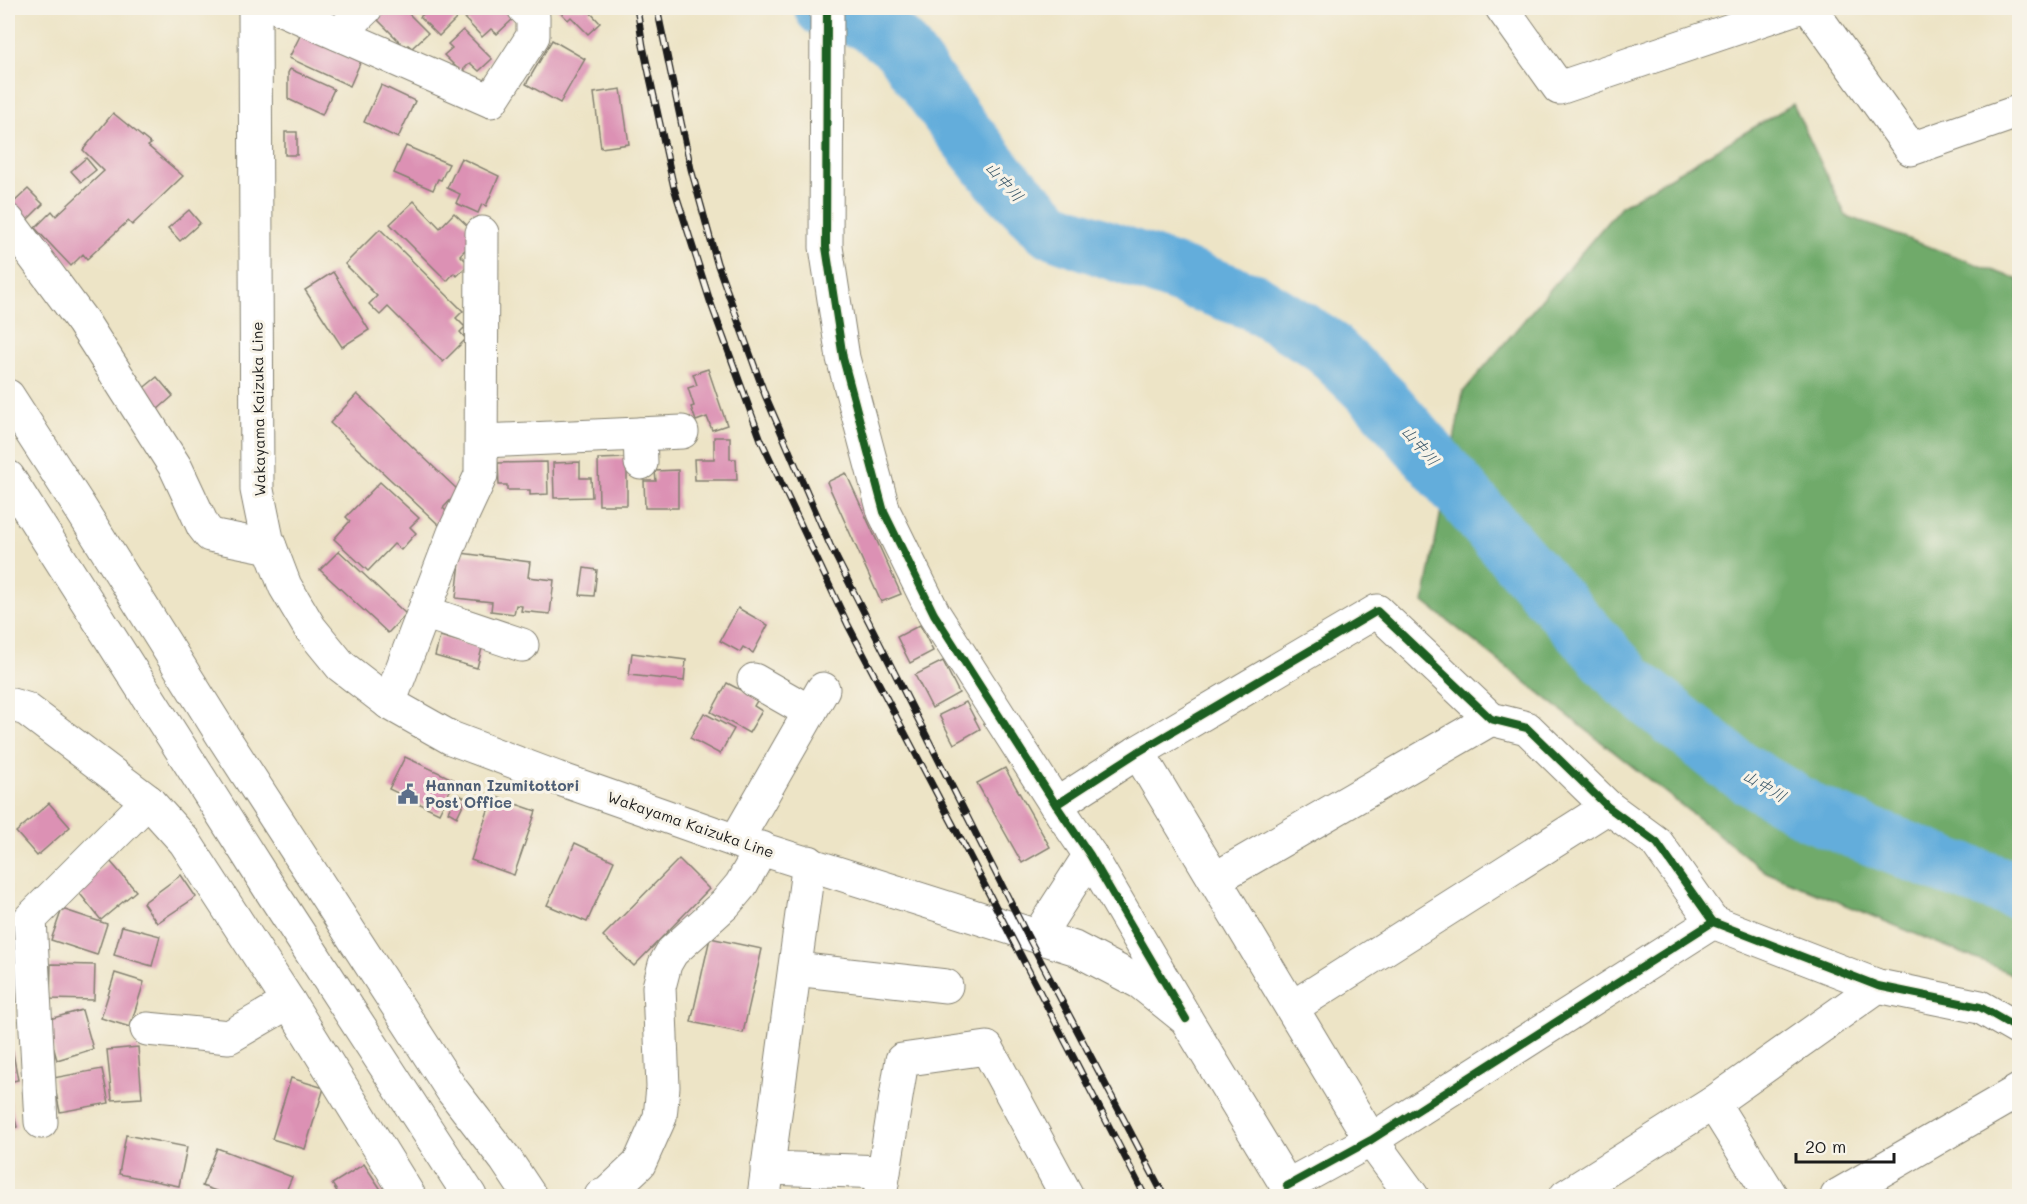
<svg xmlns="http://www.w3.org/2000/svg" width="2027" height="1204" font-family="Mali,'Klee One',sans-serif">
<rect width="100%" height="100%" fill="#f7f3e8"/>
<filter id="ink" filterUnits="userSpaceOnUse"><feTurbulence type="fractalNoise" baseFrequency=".0167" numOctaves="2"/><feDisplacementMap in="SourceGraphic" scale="12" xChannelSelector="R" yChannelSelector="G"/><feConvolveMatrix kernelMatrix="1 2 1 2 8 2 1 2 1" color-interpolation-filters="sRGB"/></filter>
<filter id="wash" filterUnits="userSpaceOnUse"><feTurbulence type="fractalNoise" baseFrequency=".008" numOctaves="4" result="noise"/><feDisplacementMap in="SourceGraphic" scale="24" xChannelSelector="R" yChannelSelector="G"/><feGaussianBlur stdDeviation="1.35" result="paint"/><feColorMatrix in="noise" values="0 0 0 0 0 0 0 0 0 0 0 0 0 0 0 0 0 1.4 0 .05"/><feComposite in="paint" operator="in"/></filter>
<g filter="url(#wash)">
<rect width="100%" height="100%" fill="#ede4c6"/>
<polygon fill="#6faa6a" stroke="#466343" stroke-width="1.5" points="1793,104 1846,216 2019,280 2019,977 1766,872 1424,602 1463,392 1621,206"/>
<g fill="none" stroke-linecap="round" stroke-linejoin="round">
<polyline stroke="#63addb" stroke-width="58" points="823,8 866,21 900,46 957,124 1002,180 1051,229 1254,302 1323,344 1383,402 1516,556 1628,681 1735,767 1812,813 1949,867 2020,892"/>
</g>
<g id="blocks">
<g fill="#dc91b4">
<polygon points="388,8 403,8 428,33 412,48 408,45 405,47 377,19"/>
<polygon points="430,8 456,8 462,13 439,36 420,17"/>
<polygon points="477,8 502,8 513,19 497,34 491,29 482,37 465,19"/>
<polygon points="556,8 593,8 589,11 600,23 588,34 571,17 568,20"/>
<polygon points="463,30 492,59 479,71 470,63 461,72 444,55 452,48 448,44"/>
<polygon points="301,34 361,61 350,86 289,58"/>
<polygon points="552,40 585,59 560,103 526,84"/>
<polygon points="290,69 334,89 322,115 288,99 288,73"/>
<polygon points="381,85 415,101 398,138 364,122"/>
<polygon points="621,89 629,144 601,148 594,93"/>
<polygon points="113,113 151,144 148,146 183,176 132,225 128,221 87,259 83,254 71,266 35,228 52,211 56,216 104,171 83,150"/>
<rect x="285" y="132" width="12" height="23"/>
<polygon points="406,146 449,164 441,180 438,179 433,190 394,173"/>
<polygon points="86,158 96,170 81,182 71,171"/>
<polygon points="461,158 499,176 486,206 482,204 478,213 456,203 460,194 447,188"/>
<polygon points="28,189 43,204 26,221 11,205"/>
<polygon points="414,201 440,228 454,213 472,230 472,243 460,255 469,264 457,276 454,273 447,281 390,224"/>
<polygon points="189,210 200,223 180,241 168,228"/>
<polygon points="380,229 463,311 456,318 465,327 460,332 466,339 443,362 388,307 380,315 369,304 377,296 345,264"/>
<polygon points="333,272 369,330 342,347 305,290"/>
<polygon points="708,369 727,425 712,430 707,417 696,421 691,407 694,406 688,388 697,385 693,374"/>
<polygon points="157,377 173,396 157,410 141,390"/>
<polygon points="357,394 459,491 443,508 449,514 439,525 330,423"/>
<polygon points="714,437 730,437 730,459 736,459 737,480 695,480 694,459 714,459"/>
<polygon points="627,458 627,505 599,505 598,459"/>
<polygon points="547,462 548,494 530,495 530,490 507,490 507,485 499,485 498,463"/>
<polygon points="580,462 580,478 591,478 592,497 554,498 553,463"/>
<polygon points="678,470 678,508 645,508 644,481 656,481 655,471"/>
<polygon points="846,473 901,594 881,602 827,482"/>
<polygon points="380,482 419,518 410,527 416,533 401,550 394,544 368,571 334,539 350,521 346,517"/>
<polygon points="339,551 406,614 388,633 320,570"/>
<polygon points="461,553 530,562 528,577 554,580 550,614 521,611 522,606 516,605 514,614 491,611 492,602 456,598"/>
<polygon points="584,568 597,570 594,596 580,595"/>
<polygon points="738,608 768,625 753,653 743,647 740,652 720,641"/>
<polygon points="920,625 933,651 910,663 897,637"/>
<polygon points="440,636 482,648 477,668 435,656"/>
<polygon points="632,653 686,660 684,681 629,675"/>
<polygon points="943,661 959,693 932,708 915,675"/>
<polygon points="727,683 758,699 754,706 762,711 749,733 711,712"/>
<polygon points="966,702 980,729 954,744 939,715"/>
<polygon points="704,713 734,729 720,754 690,738"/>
<polygon points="405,757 455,780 439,813 389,789"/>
<polygon points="1005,768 1050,847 1022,863 977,783"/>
<polygon points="457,794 466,798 457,817 448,812"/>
<polygon points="493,796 536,811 514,875 471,860"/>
<polygon points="49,803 70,827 37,856 16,832"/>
<polygon points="575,843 614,861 587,922 547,905"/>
<polygon points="679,859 709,889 634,966 603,936"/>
<polygon points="110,861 136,891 101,920 77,890"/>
<polygon points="181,875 196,897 157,923 143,903"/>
<polygon points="62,909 107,924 97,955 51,940"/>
<polygon points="122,926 160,936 152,966 114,955"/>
<polygon points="710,938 762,949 743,1033 691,1022"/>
<polygon points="51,964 95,965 94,1000 50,999"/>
<polygon points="115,973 144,982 130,1027 101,1018"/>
<polygon points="82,1010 93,1049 57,1060 46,1020"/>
<polygon points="138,1047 142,1098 112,1100 107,1050"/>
<polygon points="12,1048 18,1080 8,1082 8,1049"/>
<polygon points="102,1069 109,1103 60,1112 53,1078"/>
<polygon points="291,1078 324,1088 305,1149 272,1139"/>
<polygon points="8,1094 17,1127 8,1130"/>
<polygon points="126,1135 187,1147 179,1186 119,1174"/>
<polygon points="217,1148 292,1177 284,1196 230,1196 202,1186"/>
<polygon points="364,1164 384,1194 379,1196 340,1196 332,1184"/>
</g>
</g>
</g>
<g filter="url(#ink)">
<use href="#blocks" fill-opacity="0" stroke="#848071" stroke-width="1.5"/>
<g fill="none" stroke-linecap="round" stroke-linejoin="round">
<g stroke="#848071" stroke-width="35">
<g id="minor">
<polyline points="279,8 491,101 533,36 533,17 524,8"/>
<polyline points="827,8 826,247 843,358 884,512 934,614 1056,805 1090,855 1185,1017"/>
<polyline points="1502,8 1559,88 1796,8"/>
<polyline points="1810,8 1911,149 2020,111"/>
<polyline points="339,34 366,8"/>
<polyline points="8,221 83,322 176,468 203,526 210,535 270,547"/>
<polyline points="640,434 641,463"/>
<polyline points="482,441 682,432"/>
<polyline points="424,612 522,645"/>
<polyline points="754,680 810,712"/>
<polyline points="389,703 454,533 481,475 482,233"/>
<polyline points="8,704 26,709 148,801 185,842 289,1002 409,1196"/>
<polyline points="1138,752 1371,1140 1412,1196"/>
<polyline points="1056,805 1138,752 1377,611 1491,719 1527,728 1608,807 1657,843 1713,922"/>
<polyline points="736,841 823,689"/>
<polyline points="1215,879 1491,719"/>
<polyline points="1038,936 1090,855"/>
<polyline points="795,969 946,986"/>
<polyline points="1293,1007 1608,807"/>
<polyline points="147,1029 229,1037 289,1002"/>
<polyline points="1713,1103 1771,1196"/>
<polyline points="41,1122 30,919 148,801"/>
<polyline points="767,1168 884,1172"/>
<polyline points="1287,1186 1371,1140 1713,922 1878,986 1980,1007 2020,1030"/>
<polyline points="601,1196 607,1194 639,1164 660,1117 663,1087 659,987 665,964 672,952 725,904 741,885 762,848"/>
<polyline points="880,1196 902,1060 987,1048 1067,1196"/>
<polyline points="1566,1196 1713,1103 1878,986"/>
<polyline points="1837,1196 2020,1090"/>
</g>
</g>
<g stroke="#848071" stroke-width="35">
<polyline id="tertiary" points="764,1196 809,862"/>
</g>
<g stroke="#848071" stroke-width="35">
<polyline id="primary" points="255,8 257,490 267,539 285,586 310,628 341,666 389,703 451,738 557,778 736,841 1074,948 1141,983 1186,1019 1293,1196"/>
</g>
<g stroke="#848071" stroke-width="35">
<g id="motorway">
<polyline points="8,396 79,506 224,738 452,1090 506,1160 530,1196"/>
<polyline points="8,477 270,889 470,1196"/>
</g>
</g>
<use href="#minor" stroke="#fff" stroke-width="33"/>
<use href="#tertiary" stroke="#fff" stroke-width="33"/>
<use href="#primary" stroke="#fff" stroke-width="33"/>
<use href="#motorway" stroke="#fff" stroke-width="33"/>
<g stroke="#1c1c1c" stroke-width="7">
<g id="rail">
<polyline points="637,8 643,46 674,188 710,301 761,440 848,625 969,855 1145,1196"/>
<polyline points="657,8 691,169 717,263 765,395 830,545 1026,933 1164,1196"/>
</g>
</g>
<use href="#rail" stroke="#f7f3e8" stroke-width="4.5" stroke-dasharray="14" stroke-linecap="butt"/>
<g stroke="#f7f3e8" stroke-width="11">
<g id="cycleway">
<polyline points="827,8 826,247 843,358 884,512 934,614 1056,805 1090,855 1186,1019"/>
<polyline points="1056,805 1138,752 1377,611 1491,719 1527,728 1608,807 1657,843 1713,922"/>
<polyline points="1287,1186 1371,1140 1713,922 1878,986 1980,1007 2020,1030"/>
</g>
</g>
<use href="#cycleway" stroke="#1b5e20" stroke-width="8"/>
</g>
</g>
<defs>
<g id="civic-bare" transform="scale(1.62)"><path d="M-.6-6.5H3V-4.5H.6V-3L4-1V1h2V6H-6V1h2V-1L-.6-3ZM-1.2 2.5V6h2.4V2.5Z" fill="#5c6f8a" stroke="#f7f3e8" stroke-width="2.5" paint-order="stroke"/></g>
</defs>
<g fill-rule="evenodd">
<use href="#civic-bare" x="408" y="794"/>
</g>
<g text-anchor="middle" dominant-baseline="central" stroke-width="6" stroke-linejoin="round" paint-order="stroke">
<g font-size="15" fill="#1c1c1c" stroke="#f7f3e8">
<text transform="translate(258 409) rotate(-91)">Wakayama Kaizuka Line</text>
<text transform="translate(691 824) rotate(19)">Wakayama Kaizuka Line</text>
</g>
<g font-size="15" font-weight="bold" fill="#4e5e75" stroke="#f7f3e8" text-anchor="start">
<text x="425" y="785">Hannan Izumitottori<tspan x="425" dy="17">Post Office</tspan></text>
</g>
<g font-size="16" font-style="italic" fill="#385668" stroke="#f7f3e8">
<text transform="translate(1005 181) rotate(48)">山中川</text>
<text transform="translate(1421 445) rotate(49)">山中川</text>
<text transform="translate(1765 785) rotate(31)">山中川</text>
</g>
</g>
<rect width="2027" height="1204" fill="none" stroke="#f7f3e8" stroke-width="30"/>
<path d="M1796 1153v9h98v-9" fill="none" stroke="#1c1c1c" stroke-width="3"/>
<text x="1805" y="1153" font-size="18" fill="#1c1c1c" stroke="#f7f3e8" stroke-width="4.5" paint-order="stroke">20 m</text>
</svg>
